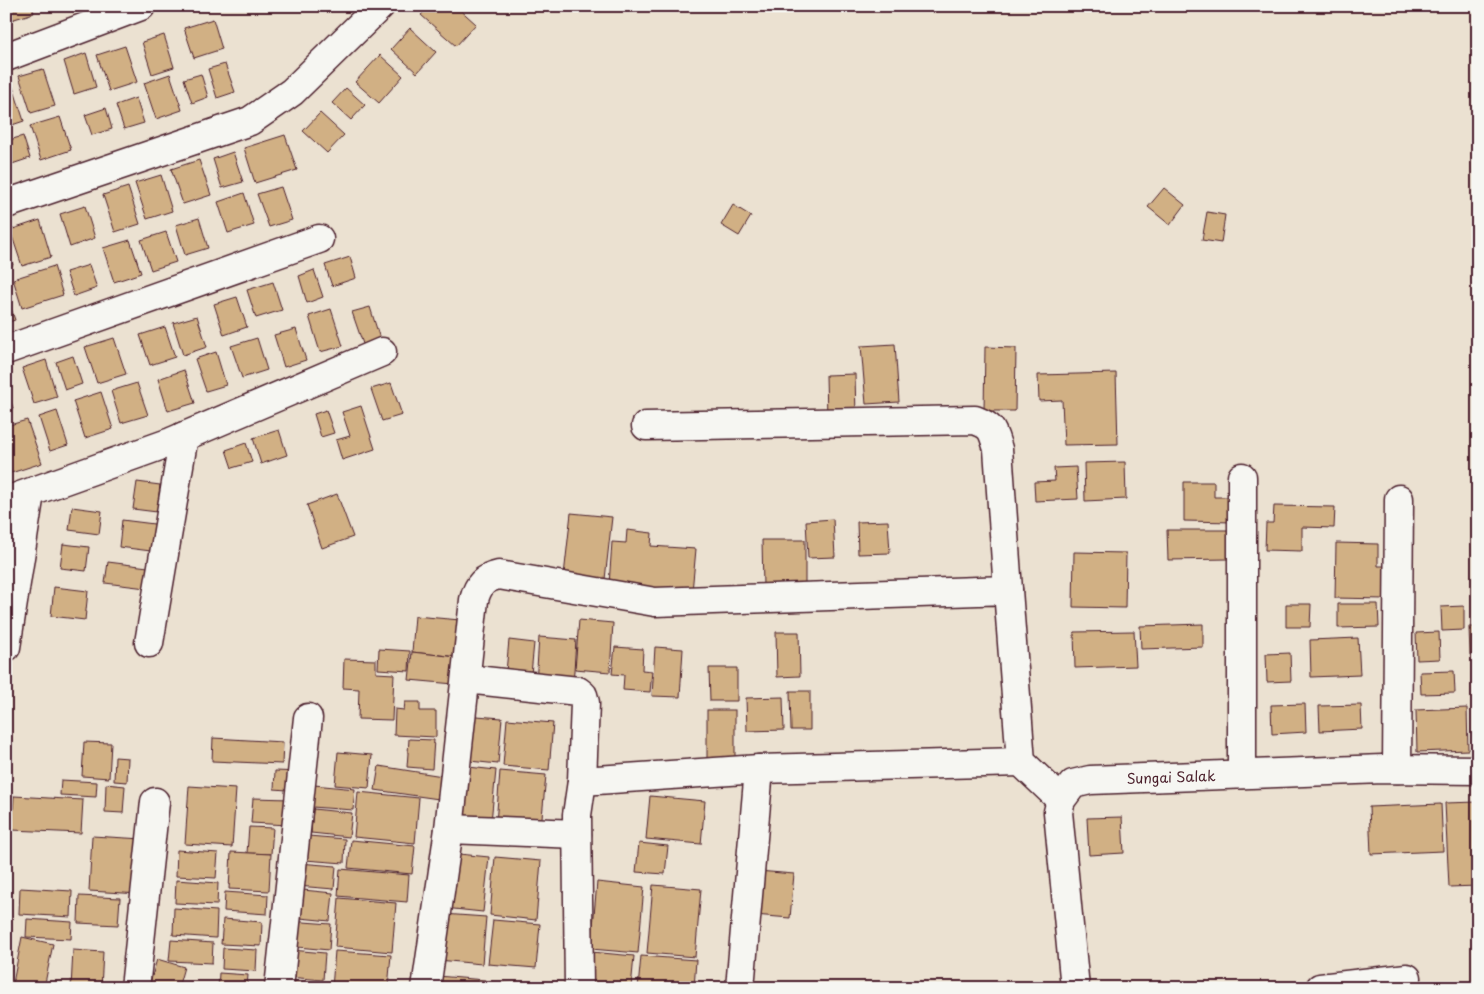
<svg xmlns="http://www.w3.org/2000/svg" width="1484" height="994" font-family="'Playpen Sans',sans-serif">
<rect width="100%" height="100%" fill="#ebe1d1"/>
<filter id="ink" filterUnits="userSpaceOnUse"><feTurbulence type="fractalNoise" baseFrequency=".02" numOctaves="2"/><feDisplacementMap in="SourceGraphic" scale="10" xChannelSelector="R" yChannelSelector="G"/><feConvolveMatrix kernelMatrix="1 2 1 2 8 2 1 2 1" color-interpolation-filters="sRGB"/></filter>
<g filter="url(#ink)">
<g fill="#d1b084" stroke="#4a1f2b">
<polygon points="6,6 32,6 34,13 11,20"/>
<polygon points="429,6 456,6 476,24 456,46 421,15"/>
<polygon points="213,19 222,49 194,58 184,28"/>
<polygon points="410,28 436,52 417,73 391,49"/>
<polygon points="164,35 174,67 152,74 142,42"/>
<polygon points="125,46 137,82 109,91 97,55"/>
<polygon points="86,53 96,87 74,94 64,61"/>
<polygon points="380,55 403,76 379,103 355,82"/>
<polygon points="225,64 235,92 217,98 208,69"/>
<polygon points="43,69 55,106 31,113 19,76"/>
<polygon points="170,74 182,110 156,119 144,83"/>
<polygon points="201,74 208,97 192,103 184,79"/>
<polygon points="12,84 24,121 6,127 6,85"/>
<polygon points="346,88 365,105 351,120 332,103"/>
<polygon points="136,98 144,123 124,129 116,105"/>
<polygon points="106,108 112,129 92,135 85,115"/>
<polygon points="320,113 344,135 327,153 303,131"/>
<polygon points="60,117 71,150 41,160 30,126"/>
<polygon points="285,135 297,170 255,183 244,148"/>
<polygon points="23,136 30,158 6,166 6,141"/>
<polygon points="233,152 243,182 222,188 213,159"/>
<polygon points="199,160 211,195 183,204 171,169"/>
<polygon points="161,175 172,211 147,219 135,183"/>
<polygon points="128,187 140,224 115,232 103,195"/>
<polygon points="281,187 292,220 269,227 257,194"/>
<polygon points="1164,188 1185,205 1170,225 1148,207"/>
<polygon points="244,193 254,225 228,233 218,202"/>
<polygon points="733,205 751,216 739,236 721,225"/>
<polygon points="85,206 95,238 70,247 60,214"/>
<polygon points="1207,212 1225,215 1221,243 1202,240"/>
<polygon points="199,218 208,248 185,255 176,225"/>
<polygon points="40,220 51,257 22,266 10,230"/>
<polygon points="166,232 176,262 151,270 141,240"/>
<polygon points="130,240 141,273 114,282 103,248"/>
<polygon points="6,244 13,265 6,268"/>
<polygon points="350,257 356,278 332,286 325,265"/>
<polygon points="89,265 97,288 74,296 66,272"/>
<polygon points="54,266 63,295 22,308 13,279"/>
<polygon points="314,270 323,297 307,303 299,276"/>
<polygon points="273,282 282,310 256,318 247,290"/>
<polygon points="6,294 15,320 6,323"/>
<polygon points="237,297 247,327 224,335 214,304"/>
<polygon points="370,307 380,339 363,344 352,312"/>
<polygon points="331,309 343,346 320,352 309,316"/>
<polygon points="197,316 207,347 183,355 173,323"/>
<polygon points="165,327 175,357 150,365 140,335"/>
<polygon points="296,329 306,360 284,367 274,335"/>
<polygon points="114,338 126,374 97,383 85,347"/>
<polygon points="257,338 267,370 242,378 231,346"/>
<polygon points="895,344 899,402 866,404 861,346"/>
<polygon points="985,347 1016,348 1015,411 984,411"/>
<polygon points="216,352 226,385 206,391 195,359"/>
<polygon points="73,356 82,384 65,390 56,362"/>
<polygon points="46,360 57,397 34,404 22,368"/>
<polygon points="184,370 195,403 168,411 158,379"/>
<polygon points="1116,373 1118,444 1064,445 1062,400 1039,401 1038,375"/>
<polygon points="855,374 856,417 827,418 826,375"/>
<polygon points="137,383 148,415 121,423 111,391"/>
<polygon points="391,383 402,415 382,421 371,389"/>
<polygon points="6,387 13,408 6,410"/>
<polygon points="101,392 113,429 85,438 73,401"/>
<polygon points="361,406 375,449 342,460 336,440 350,436 342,412"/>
<polygon points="326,410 334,433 321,437 314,414"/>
<polygon points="57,411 68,445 50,451 39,417"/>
<polygon points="27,420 42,463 11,473 6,457 6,426"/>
<polygon points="279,430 287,455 261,464 253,438"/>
<polygon points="246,443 252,462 232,468 226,450"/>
<polygon points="1125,462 1126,499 1085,501 1084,463"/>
<polygon points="1076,467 1078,499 1035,501 1034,482 1055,481 1054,468"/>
<polygon points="137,482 160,485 157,512 133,509"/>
<polygon points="1184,482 1214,482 1214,497 1233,497 1233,522 1184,521"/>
<polygon points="337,494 353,537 322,548 307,505"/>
<polygon points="1274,506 1335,507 1334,528 1302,527 1302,551 1265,550 1266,523 1273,523"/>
<polygon points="72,507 102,511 99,534 69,530"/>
<polygon points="571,513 612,517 604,588 563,584"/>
<polygon points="833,519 835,557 808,558 806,521"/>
<polygon points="122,520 162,525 159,552 119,547"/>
<polygon points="888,521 890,553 858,554 857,522"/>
<polygon points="627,530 652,533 651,546 696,549 692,592 609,585 612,542 626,543"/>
<polygon points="1167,530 1228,530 1228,559 1168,560"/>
<polygon points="762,540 805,540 805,587 763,587"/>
<polygon points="1336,543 1378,544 1378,566 1385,566 1385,599 1335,598"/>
<polygon points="63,544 89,547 86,571 60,568"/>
<polygon points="1074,552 1126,553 1125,608 1073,607"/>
<polygon points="108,562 148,567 146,588 105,583"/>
<polygon points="54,587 88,591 85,620 51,616"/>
<polygon points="1286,604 1311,604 1310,627 1286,627"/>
<polygon points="1338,604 1378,604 1379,627 1338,628"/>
<polygon points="1464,606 1464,630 1442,631 1441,607"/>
<polygon points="415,616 460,620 457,657 412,652"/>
<polygon points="579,620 613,623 610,672 575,669"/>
<polygon points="1203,624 1203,647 1141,649 1140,626"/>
<polygon points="1469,627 1478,627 1478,654 1470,655"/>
<polygon points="1134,631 1136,666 1075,668 1074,632"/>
<polygon points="776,632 799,632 800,676 777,677"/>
<polygon points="1439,632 1440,659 1417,660 1416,633"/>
<polygon points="539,637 576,640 573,686 536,684"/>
<polygon points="1358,638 1360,675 1311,677 1310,640"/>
<polygon points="509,640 534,643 531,674 506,672"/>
<polygon points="615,647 643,649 642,670 652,671 650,692 623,690 624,675 612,674"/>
<polygon points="655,647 683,649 680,697 652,696"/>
<polygon points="379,649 410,651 409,671 378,669"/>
<polygon points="412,652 457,657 454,684 409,680"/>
<polygon points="1290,653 1291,681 1267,682 1266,654"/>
<polygon points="344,659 376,660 376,673 394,674 392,720 358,719 359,689 343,688"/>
<polygon points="709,668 737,668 737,701 710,701"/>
<polygon points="1475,669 1478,669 1478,692 1476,692"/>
<polygon points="1454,671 1455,693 1421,694 1420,672"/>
<polygon points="790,691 810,691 810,730 791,730"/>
<polygon points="783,697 784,730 747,731 746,698"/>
<polygon points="405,702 420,702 420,711 436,711 436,737 394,735 395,709 404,710"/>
<polygon points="1305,704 1306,732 1272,734 1271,705"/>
<polygon points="1361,705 1362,729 1320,731 1319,706"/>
<polygon points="1467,708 1468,750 1417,752 1416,710"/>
<rect x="707" y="710" width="28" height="52"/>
<polygon points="464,715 502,718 498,764 460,760"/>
<polygon points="507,719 553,723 549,770 503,766"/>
<polygon points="213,738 283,742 282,764 212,761"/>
<polygon points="409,739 434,740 432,769 407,767"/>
<polygon points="84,742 111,743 109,778 82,776"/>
<polygon points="338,752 372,755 369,788 335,785"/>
<polygon points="115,757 128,758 127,782 114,781"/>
<polygon points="379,766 449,777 446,800 375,790"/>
<polygon points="459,766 496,770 491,822 454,818"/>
<polygon points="275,771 300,772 300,791 274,789"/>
<polygon points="500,771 546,775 541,828 496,824"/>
<polygon points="61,780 97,782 96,797 60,795"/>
<polygon points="106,784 125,786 123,813 105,812"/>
<polygon points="314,785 355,789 353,810 312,807"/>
<polygon points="189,786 236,789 232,847 185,844"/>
<polygon points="358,792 419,798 415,843 354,837"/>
<polygon points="14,796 83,800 81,833 12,830"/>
<polygon points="650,796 705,801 701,844 646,839"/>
<polygon points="253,798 289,799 288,825 251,823"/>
<polygon points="1478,802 1478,886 1449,887 1445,803"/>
<polygon points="1441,804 1443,851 1371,854 1369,807"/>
<polygon points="313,809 352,813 349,837 311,833"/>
<polygon points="1122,817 1124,853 1089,855 1087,818"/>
<polygon points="249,827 273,828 271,854 247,853"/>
<polygon points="92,836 143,839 140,894 89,891"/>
<polygon points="308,836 345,839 344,863 305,860"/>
<polygon points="351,840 415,846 412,874 348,868"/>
<polygon points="639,843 668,846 665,874 636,872"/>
<polygon points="177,850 218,853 216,878 176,876"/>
<polygon points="231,852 271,854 269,891 229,889"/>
<polygon points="449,853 489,857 483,912 444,908"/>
<polygon points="495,857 541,861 536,920 490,915"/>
<polygon points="299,863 336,866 334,889 297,886"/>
<polygon points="340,869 409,875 407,902 338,896"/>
<polygon points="758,871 794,874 790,918 754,915"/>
<polygon points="176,880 218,883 217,905 175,903"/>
<polygon points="597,882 644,887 638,953 591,949"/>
<polygon points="653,885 701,889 695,957 647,953"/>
<polygon points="20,888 72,891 71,917 19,914"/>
<polygon points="293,889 333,893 330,921 290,917"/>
<polygon points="225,892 268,895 267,914 224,911"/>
<polygon points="79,896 120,898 118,925 78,923"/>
<polygon points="339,898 396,903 392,952 335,947"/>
<polygon points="174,908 217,911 216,938 173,935"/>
<polygon points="443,914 486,917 482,964 438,960"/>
<polygon points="27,919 72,922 71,939 26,937"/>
<polygon points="223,919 262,922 261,946 221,944"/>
<polygon points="493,920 540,924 536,968 488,964"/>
<polygon points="289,921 331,924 329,950 287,946"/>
<polygon points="22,937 53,944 44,988 12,988"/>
<polygon points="171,940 213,943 212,963 169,961"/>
<polygon points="223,948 257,950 256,971 222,969"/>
<polygon points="73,950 103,952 101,988 71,988"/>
<polygon points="291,950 325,953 323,980 288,977"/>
<polygon points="335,951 391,955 388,988 332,988"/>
<polygon points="591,952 634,956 631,988 587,988"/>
<polygon points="641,956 696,960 694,988 638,988"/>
<polygon points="157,959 184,967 178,988 149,987"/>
<polygon points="219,973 248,975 247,988 218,988"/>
<polygon points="437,976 485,980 484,988 436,988"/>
<polygon points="286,981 323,984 323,988 286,988"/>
<polygon points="489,982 543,987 542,988 489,988"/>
</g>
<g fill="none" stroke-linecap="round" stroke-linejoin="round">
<g stroke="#4a1f2b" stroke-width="31">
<g id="street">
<polyline points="6,57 141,6"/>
<polyline points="6,204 250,121 292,92 380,6"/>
<polyline points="6,350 319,239"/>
<path d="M646,426L975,420C993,427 992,430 998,449L1008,590"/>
<polyline points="6,501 171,442 382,352"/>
<polyline points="149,643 184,436"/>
<polyline points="6,647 30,493"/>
<polyline points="466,679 578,691 583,695 585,703 582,781"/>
<polyline points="1397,769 1399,499"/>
<polyline points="1242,774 1242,477"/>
<polyline points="449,829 577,834"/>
<polyline points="135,988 155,802"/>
<polyline points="279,988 308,718"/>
<path d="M426,988L449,829L474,600C478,585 484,578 499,575L655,602L1008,590L1021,762L1061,800"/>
<polyline points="579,988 577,815 582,781 759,769 1021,762"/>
<polyline points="740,988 759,769"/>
<polyline points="1075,988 1058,812 1061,800 1073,784 1090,780 1383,769 1478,770"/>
<polyline points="1320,988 1407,978"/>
</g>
</g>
<use href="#street" stroke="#f6f6f2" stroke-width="28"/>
</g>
</g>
<g text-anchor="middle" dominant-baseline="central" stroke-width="5" stroke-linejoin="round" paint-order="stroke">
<g font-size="14" fill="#4a1f2b" stroke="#f6f6f2">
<text transform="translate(1171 777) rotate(-2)">Sungai Salak</text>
</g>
</g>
<rect width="1484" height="994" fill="none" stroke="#f6f6f2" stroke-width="25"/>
<rect x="12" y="12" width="1459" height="969" fill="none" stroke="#4a1f2b" stroke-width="2" filter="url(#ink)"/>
</svg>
